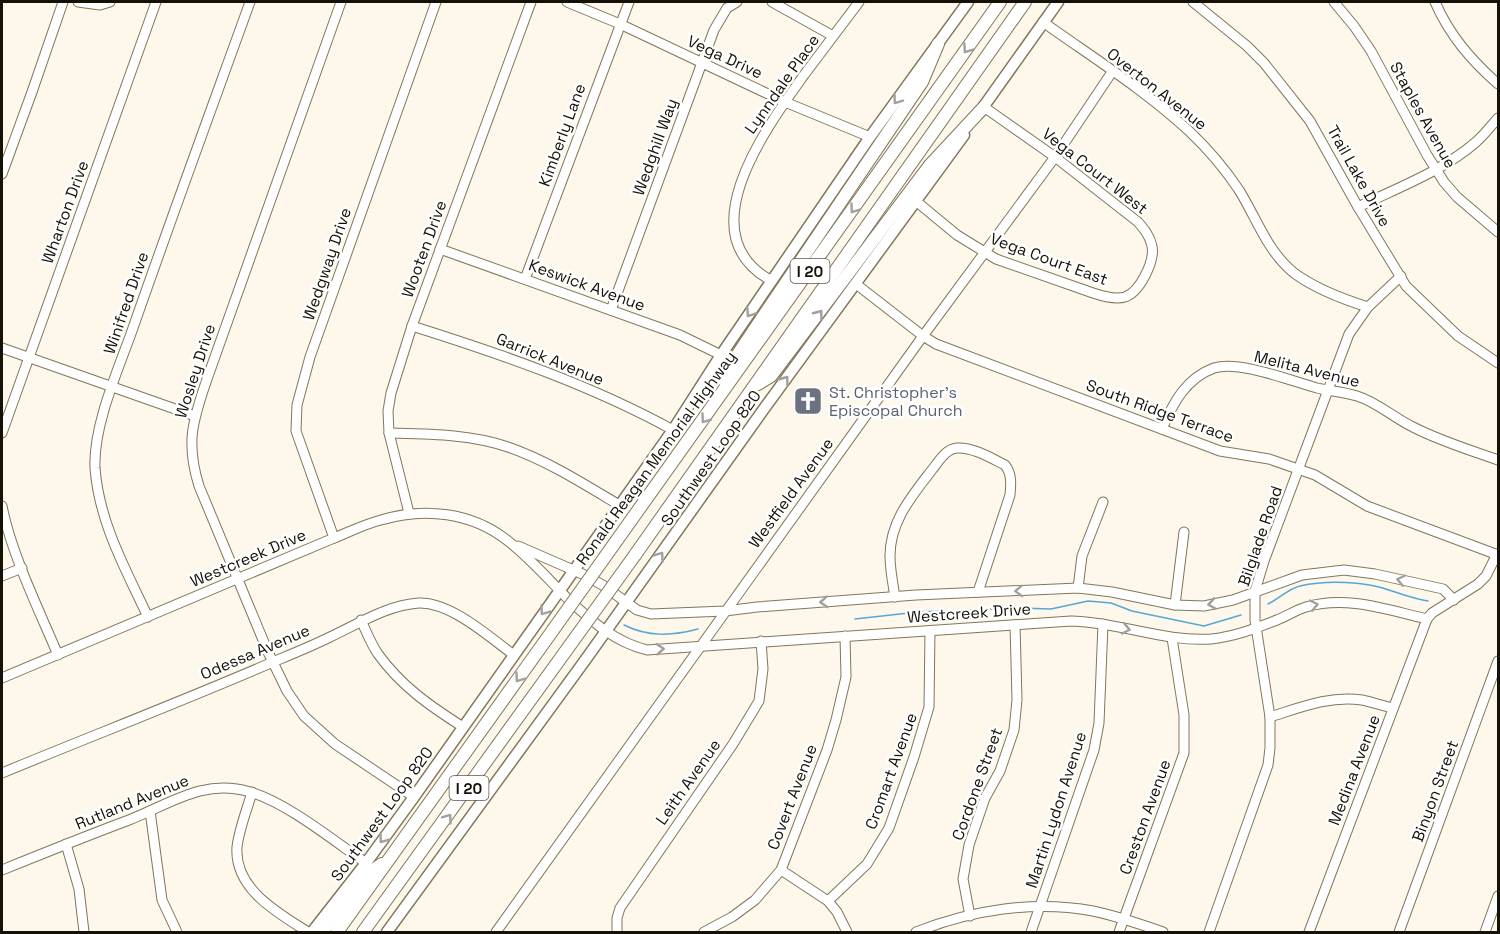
<svg xmlns="http://www.w3.org/2000/svg" width="1500" height="934" font-family="'Space Grotesk',sans-serif">
<rect width="100%" height="100%" fill="#fdf8eb"/>
<g fill="none" stroke-linecap="round" stroke-linejoin="round">
<g stroke="#55a7d8" stroke-width="1.5">
<path d="M1268,604C1278,599 1290,588 1300,586C1326,580 1366,581 1392,591C1405,595 1415,599 1428,601"/>
<polyline points="855,619 918,612 1019,608 1051,609 1088,601 1111,603 1132,611 1204,626 1241,615"/>
<path d="M624,625C648,637 672,636 698,629"/>
</g>
<g stroke="#83765a" stroke-width="11">
<g id="minor">
<polyline points="78,2 100,5 110,2"/>
<path d="M341,2L206,382C192,423 186,444 199,486L268,652L287,691L304,716L335,744L414,797"/>
<polyline points="567,2 620,24 785,102 870,137"/>
<polyline points="772,2 833,36"/>
<polyline points="1193,2 1247,46 1264,63 1310,121 1358,207 1406,286 1458,336 1498,363"/>
<polyline points="1334,2 1354,26 1371,51 1427,155 1444,182 1457,197 1498,232"/>
<path d="M1435,2C1450,36 1471,60 1498,84"/>
<path d="M1043,22C1092,57 1145,90 1189,131C1207,148 1225,169 1239,190C1257,219 1267,251 1294,273C1316,289 1342,299 1368,307"/>
<polyline points="2,174 32,92 63,2"/>
<path d="M917,202L957,235L996,259L1093,293C1102,296 1115,300 1125,297C1140,292 1155,261 1152,246C1150,236 1144,229 1138,222L1055,157L984,107"/>
<path d="M1358,207C1397,188 1443,171 1476,142C1484,135 1491,126 1498,118"/>
<polyline points="440,249 680,335 721,355"/>
<polyline points="525,279 629,2"/>
<path d="M772,281C686,235 767,127 804,75C822,51 841,26 859,2"/>
<polyline points="856,284 923,336 936,344 1220,451 1269,459 1315,475 1367,506 1498,555"/>
<polyline points="611,310 714,30 727,8 737,2"/>
<path d="M412,326C501,354 591,385 673,430"/>
<polyline points="2,348 195,416"/>
<path d="M1162,429C1173,403 1186,378 1214,368C1239,360 1291,381 1317,388C1330,391 1344,392 1357,396C1377,402 1394,418 1413,427C1440,441 1470,450 1498,460"/>
<polyline points="2,433 156,2"/>
<path d="M389,433C429,434 471,434 508,447C548,461 584,484 619,505"/>
<path d="M2,506C11,553 39,610 58,655"/>
<polyline points="409,513 389,433 388,411 391,393 412,326 531,2"/>
<polyline points="334,538 296,431 297,405 310,357 436,2"/>
<polyline points="518,546 587,576 604,586 637,610 651,614 725,611 757,607 916,595 1078,588 1112,592 1175,605 1204,606 1233,600 1302,575 1344,570 1375,574 1443,589 1454,600"/>
<polyline points="2,576 22,568"/>
<polyline points="1078,588 1082,556 1103,502"/>
<path d="M895,597C893,584 890,570 890,556C890,522 911,497 931,471C938,463 945,449 957,448C973,447 991,458 1005,465C1012,474 1011,484 1010,495L978,592"/>
<polyline points="1175,605 1184,532"/>
<path d="M148,617C125,568 99,522 95,468C93,425 119,368 133,328C171,219 211,110 250,2"/>
<path d="M361,620C366,631 371,644 378,654C401,686 430,706 463,727"/>
<path d="M2,678L334,538C349,532 365,524 381,520C424,507 472,512 508,541C530,558 550,581 570,601C594,623 615,642 647,650L1071,621C1119,622 1163,642 1211,639C1234,637 1256,628 1277,620C1287,616 1296,610 1306,607C1347,595 1387,610 1427,619"/>
<path d="M1270,717C1299,708 1330,695 1362,700C1372,702 1383,706 1393,708"/>
<path d="M2,773C94,735 188,699 280,659C297,652 314,645 330,637C358,624 387,605 419,603C451,602 489,637 514,655"/>
<path d="M252,792C247,810 239,829 237,847C234,889 278,913 308,932"/>
<polyline points="150,811 162,900 177,932"/>
<polyline points="66,844 79,889 84,932"/>
<path d="M2,870C44,853 86,836 129,820C170,804 203,778 250,792C286,802 334,841 366,863"/>
<polyline points="781,870 828,901 837,912 847,932"/>
<polyline points="828,901 867,864 889,828 914,757 929,707 930,631"/>
<polyline points="970,916 963,879 969,845 985,798 1000,771 1014,730 1017,700 1015,625"/>
<polyline points="496,932 923,336 1055,157 1112,72"/>
<polyline points="617,932 617,918 620,908 733,744 759,701 763,669 761,641"/>
<polyline points="704,932 732,917 755,900 781,870 827,750 836,720 846,677 845,636"/>
<path d="M916,932C971,910 1034,900 1093,911C1117,916 1140,924 1163,932"/>
<polyline points="1031,932 1094,750 1099,723 1103,624"/>
<polyline points="1119,932 1184,753 1184,715 1172,638"/>
<polyline points="1209,932 1268,765 1270,748 1270,717 1255,620 1255,591 1264,561 1349,334 1368,307 1401,276"/>
<polyline points="1309,932 1427,619 1432,613 1478,584 1486,576 1497,554"/>
<polyline points="1399,932 1498,661"/>
<polyline points="1485,932 1498,896"/>
</g>
</g>
<g stroke="#83765a" stroke-width="13">
<g id="major">
<polyline points="979,113 1058,2"/>
<polyline points="312,932 366,863 414,797 673,430 721,355 870,137 968,2"/>
<polyline points="387,932 586,659 766,406 964,135"/>
</g>
</g>
<g stroke="#83765a" stroke-width="14">
<g id="highway">
<polyline points="726,383 732,363 756,327 922,82 938,44"/>
<polyline points="758,384 771,376 930,165 984,107"/>
<polyline points="617,540 1000,2"/>
<polyline points="635,555 1025,2"/>
<polyline points="322,932 369,873 382,864"/>
<polyline points="337,932 553,630"/>
<polyline points="363,932 573,641"/>
</g>
</g>
<use href="#minor" stroke="#fff" stroke-width="9"/>
<use href="#major" stroke="#fff" stroke-width="10"/>
<use href="#highway" stroke="#fff" stroke-width="12"/>
<g stroke="#83765a" stroke-width="14" stroke-linecap="butt">
<g id="highway-bridge">
<polyline points="553,630 617,540"/>
<polyline points="573,641 635,555"/>
</g>
</g>
<use href="#highway-bridge" stroke="#fff" stroke-width="12"/>
</g>
<defs><path id="oneway-chevron" d="M-2-3.5L2.5 0L-2 3.5" fill="none" stroke-width="1.6" stroke-linecap="round" stroke-linejoin="round" transform="scale(1.5)"/></defs>
<g stroke="#a2a09c">
<use href="#oneway-chevron" transform="translate(967 49) rotate(125)"/>
<use href="#oneway-chevron" transform="translate(897 100) rotate(126)"/>
<use href="#oneway-chevron" transform="translate(854 209) rotate(125)"/>
<use href="#oneway-chevron" transform="translate(750 313) rotate(124)"/>
<use href="#oneway-chevron" transform="translate(819 314) rotate(-53)"/>
<use href="#oneway-chevron" transform="translate(785 380) rotate(-53)"/>
<use href="#oneway-chevron" transform="translate(705 419) rotate(126)"/>
<use href="#oneway-chevron" transform="translate(660 556) rotate(-54)"/>
<use href="#oneway-chevron" transform="translate(1401 580) rotate(-168)"/>
<use href="#oneway-chevron" transform="translate(1019 591) rotate(178)"/>
<use href="#oneway-chevron" transform="translate(824 602) rotate(176)"/>
<use href="#oneway-chevron" transform="translate(1212 604) rotate(171)"/>
<use href="#oneway-chevron" transform="translate(1314 605) rotate(-12)"/>
<use href="#oneway-chevron" transform="translate(544 611) rotate(125)"/>
<use href="#oneway-chevron" transform="translate(1126 629) rotate(12)"/>
<use href="#oneway-chevron" transform="translate(660 649) rotate(-4)"/>
<use href="#oneway-chevron" transform="translate(519 678) rotate(126)"/>
<use href="#oneway-chevron" transform="translate(448 818) rotate(-54)"/>
<use href="#oneway-chevron" transform="translate(383 839) rotate(126)"/>
</g>
<defs>
<g id="church-square" transform="scale(1.5)"><rect x="-9" y="-9" width="18" height="18" rx="4" fill="#6b7280" stroke="#fff"/><path d="M-1.2-6h2.4v3.5h3.3v2.4h-3.3V6h-2.4V-.1h-3.3v-2.4h3.3Z" fill="#fff"/></g>
</defs>
<g fill-rule="evenodd">
<use href="#church-square" x="808" y="401"/>
</g>
<g text-anchor="middle" dominant-baseline="central" stroke-width="5" stroke-linejoin="round" paint-order="stroke">
<g fill="#fff" stroke="#5c5851" stroke-width="1.5">
<rect x="790.5" y="259" width="39" height="24" rx="4.5"/>
<rect x="449.5" y="776" width="39" height="24" rx="4.5"/>
</g>
<g font-size="15" font-weight="bold" fill="#161107">
<text x="810" y="271">I 20</text>
<text x="469" y="788">I 20</text>
</g>
<g font-size="16" fill="#161107" stroke="#fff">
<text transform="translate(725 57) rotate(25)">Vega Drive</text>
<text transform="translate(782 84) rotate(-55)">Lynndale Place</text>
<text transform="translate(1157 89) rotate(38)">Overton Avenue</text>
<text transform="translate(1423 115) rotate(61)">Staples Avenue</text>
<text transform="translate(562 135) rotate(-70)">Kimberly Lane</text>
<text transform="translate(655 147) rotate(-70)">Wedghill Way</text>
<text transform="translate(1095 171) rotate(38)">Vega Court West</text>
<text transform="translate(1359 176) rotate(61)">Trail Lake Drive</text>
<text transform="translate(65 212) rotate(-70)">Wharton Drive</text>
<text transform="translate(424 249) rotate(-70)">Wooten Drive</text>
<text transform="translate(1049 259) rotate(20)">Vega Court East</text>
<text transform="translate(327 264) rotate(-71)">Wedgway Drive</text>
<text transform="translate(587 285) rotate(20)">Keswick Avenue</text>
<text transform="translate(126 303) rotate(-71)">Winifred Drive</text>
<text transform="translate(550 359) rotate(22)">Garrick Avenue</text>
<text transform="translate(1307 369) rotate(14)">Melita Avenue</text>
<text transform="translate(195 371) rotate(-72)">Wosley Drive</text>
<text transform="translate(1160 411) rotate(20)">South Ridge Terrace</text>
<text transform="translate(656 458) rotate(-54)">Ronald Reagan Memorial Highway</text>
<text transform="translate(711 458) rotate(-55)">Southwest Loop 820</text>
<text transform="translate(791 493) rotate(-54)">Westfield Avenue</text>
<text transform="translate(1260 536) rotate(-71)">Bilglade Road</text>
<text transform="translate(248 558) rotate(-23)">Westcreek Drive</text>
<text transform="translate(969 613) rotate(-4)">Westcreek Drive</text>
<text transform="translate(255 652) rotate(-23)">Odessa Avenue</text>
<text transform="translate(1354 770) rotate(-69)">Medina Avenue</text>
<text transform="translate(891 771) rotate(-70)">Cromart Avenue</text>
<text transform="translate(688 782) rotate(-55)">Leith Avenue</text>
<text transform="translate(977 784) rotate(-70)">Cordone Street</text>
<text transform="translate(1435 791) rotate(-70)">Binyon Street</text>
<text transform="translate(792 797) rotate(-69)">Covert Avenue</text>
<text transform="translate(132 802) rotate(-22)">Rutland Avenue</text>
<text transform="translate(1056 810) rotate(-72)">Martin Lydon Avenue</text>
<text transform="translate(382 814) rotate(-54)">Southwest Loop 820</text>
<text transform="translate(1145 817) rotate(-70)">Creston Avenue</text>
</g>
<g font-size="16" fill="#5b616d" stroke="#fff" text-anchor="start">
<text x="829" y="392">St. Christopher's<tspan x="829" dy="18">Episcopal Church</tspan></text>
</g>
</g>
<rect width="1500" height="934" fill="none" stroke="#161107" stroke-width="6"/>
</svg>
